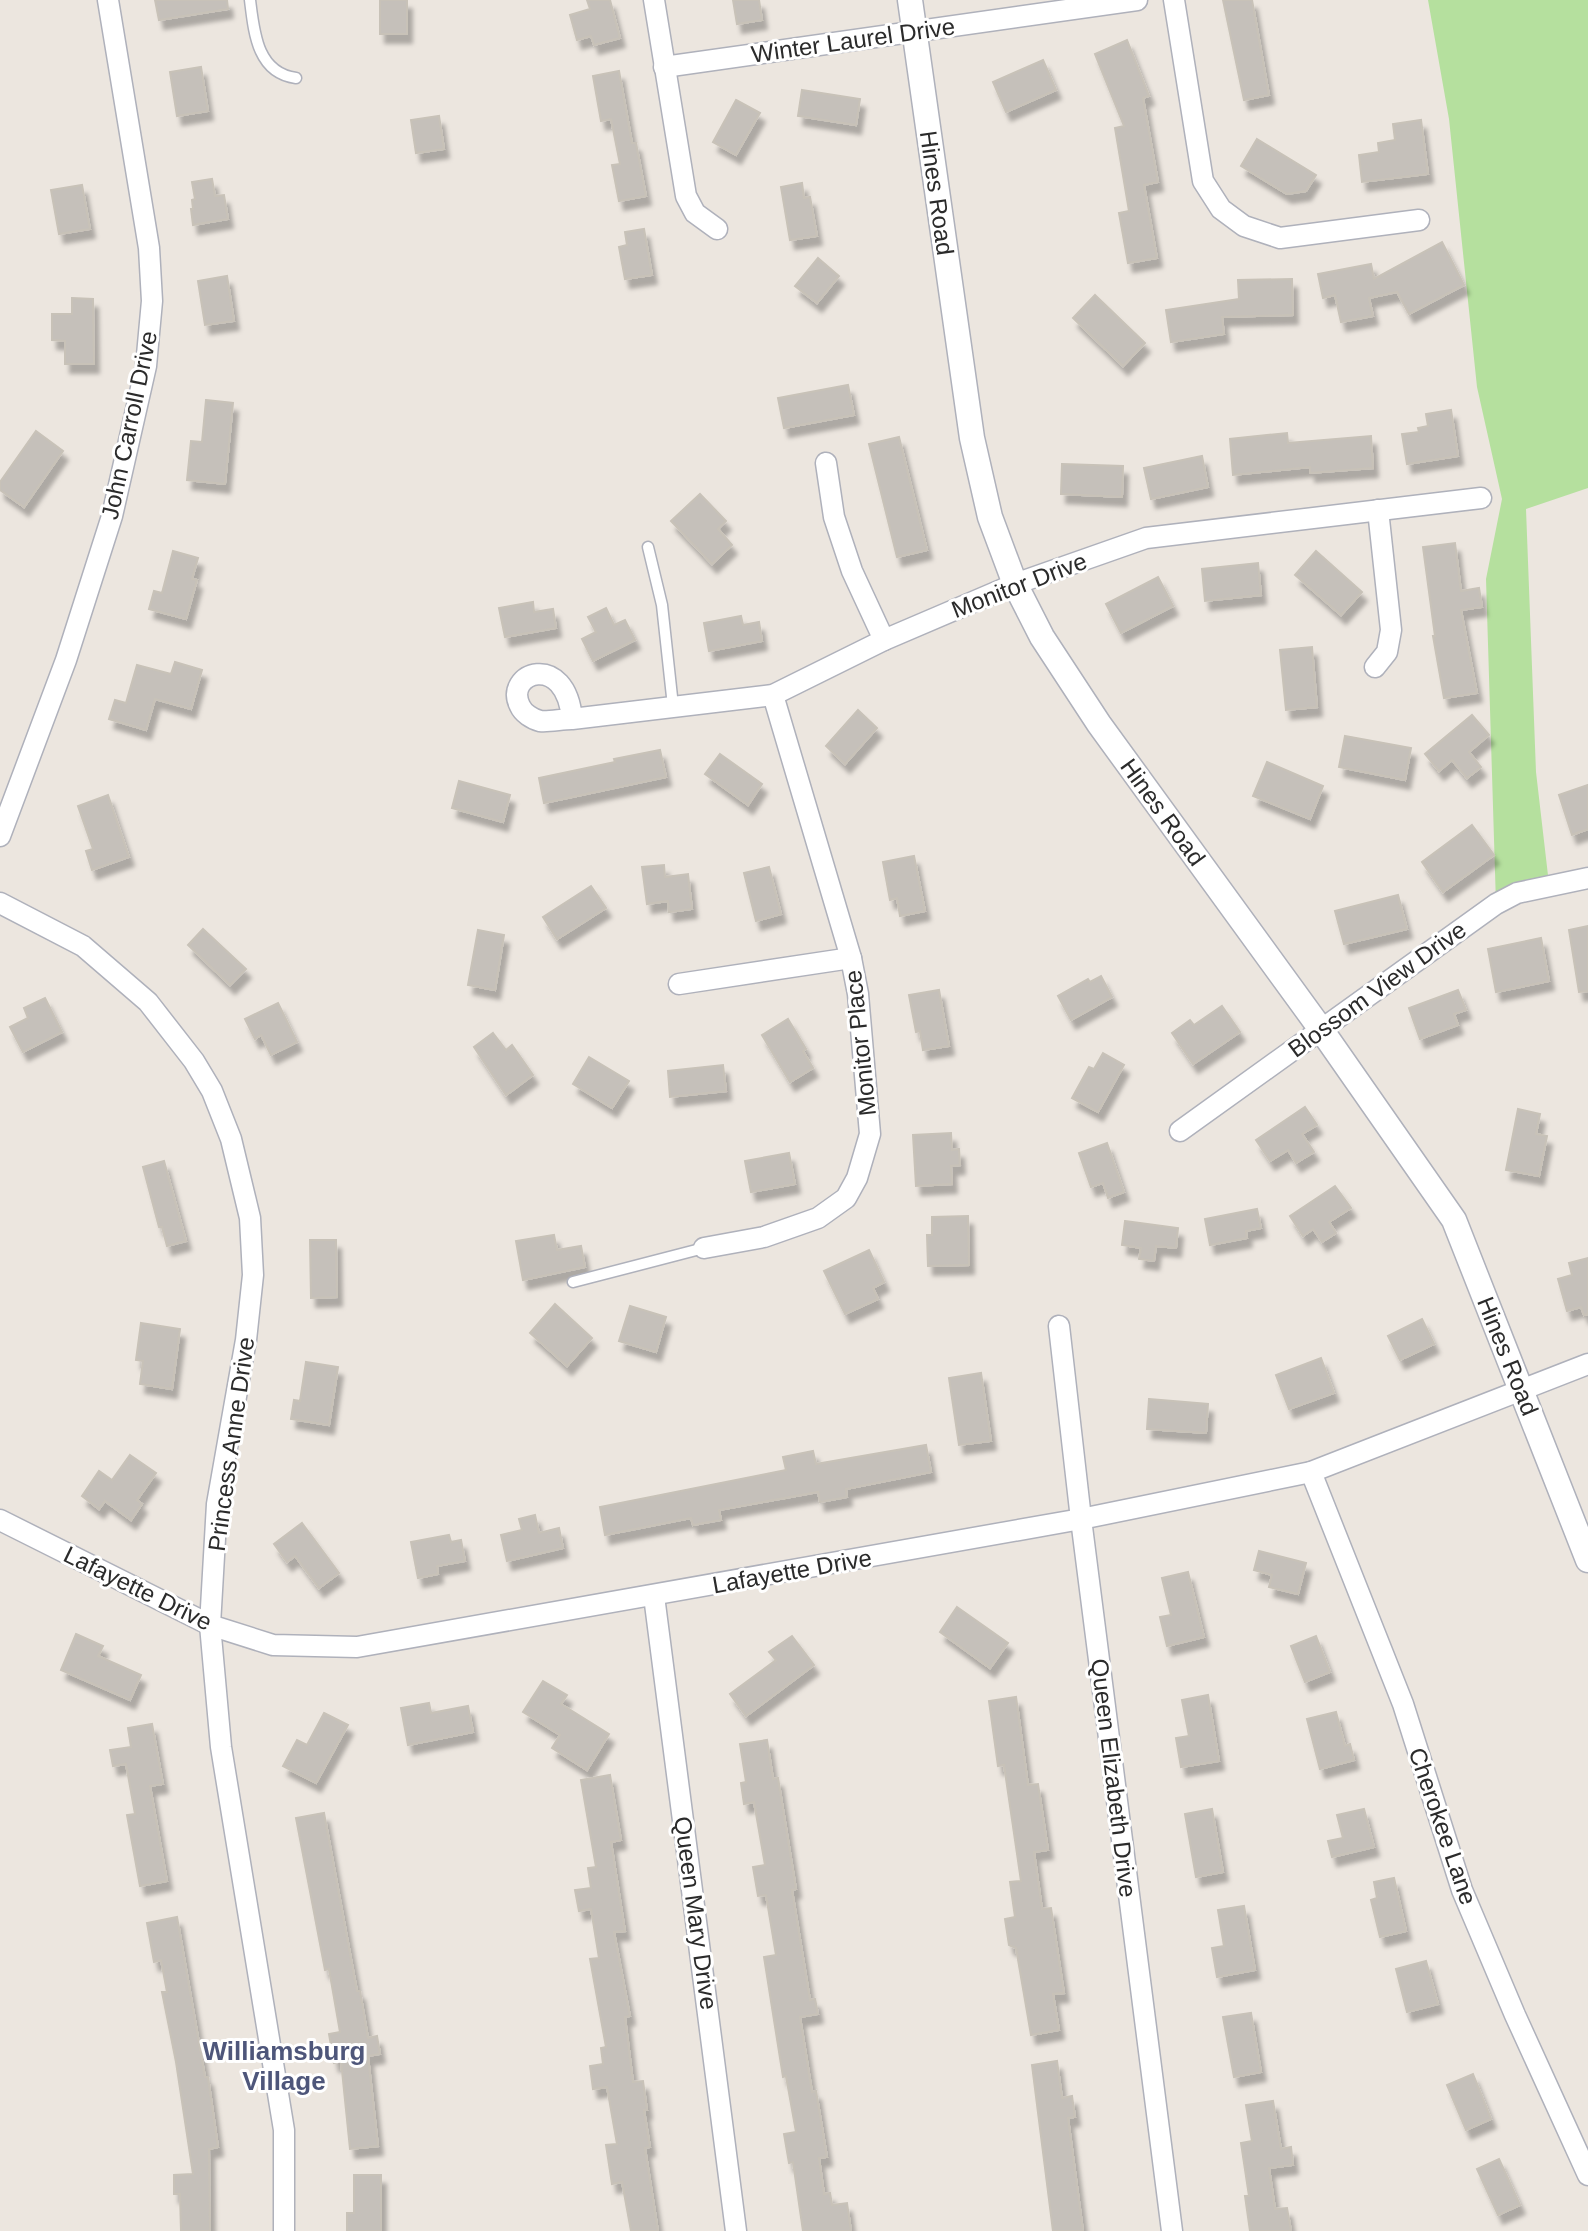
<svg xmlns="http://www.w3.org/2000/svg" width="1588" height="2231" font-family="Helvetica,sans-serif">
<defs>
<filter id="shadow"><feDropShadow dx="5" dy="9" stdDeviation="2" flood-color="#0004"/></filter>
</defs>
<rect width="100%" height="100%" fill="#ece6df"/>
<polygon fill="#b5e09e" points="1428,0 1588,0 1588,488 1526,509 1536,772 1549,884 1496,904 1486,579 1502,499 1477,387 1449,119"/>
<g fill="#c5c0ba" stroke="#c8c2b8" stroke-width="2" filter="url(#shadow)">
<polygon points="155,0 227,0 228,9 159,20"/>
<rect x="380" y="0" width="27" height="34"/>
<polygon points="587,0 610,0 620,38 594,45 591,36 577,40 570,15 590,9"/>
<polygon points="733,0 759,0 762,20 737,24"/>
<polygon points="1223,0 1252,0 1269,95 1244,100"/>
<polygon points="1127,40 1149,96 1143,98 1158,182 1144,185 1157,258 1128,263 1119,213 1129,211 1115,128 1124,126 1095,54"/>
<polygon points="1043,60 1056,90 1006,112 993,82"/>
<polygon points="201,67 208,111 177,116 170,72"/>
<polygon points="619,71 632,143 636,143 646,196 619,201 612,165 620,164 611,119 601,121 593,76"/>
<polygon points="802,90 860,99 856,125 798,116"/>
<polygon points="736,100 760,113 736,155 713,142"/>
<polygon points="439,116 444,149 416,153 411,120"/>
<polygon points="1421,120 1428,174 1362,182 1359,155 1379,152 1378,143 1395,140 1393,124"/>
<polygon points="1257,139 1316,175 1306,191 1287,194 1241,166"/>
<polygon points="212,179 215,196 224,195 228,219 193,225 191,209 193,209 192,200 195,199 192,182"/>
<polygon points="802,183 804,198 810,197 817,236 790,240 781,187"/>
<polygon points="82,185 90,229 59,234 51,190"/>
<polygon points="644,229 652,275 625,279 619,247 627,245 625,232"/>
<polygon points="1442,242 1464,285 1409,314 1397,292 1369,298 1373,316 1341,322 1335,295 1323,298 1318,274 1371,264 1374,279"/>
<polygon points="818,258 839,276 817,303 795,286"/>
<polygon points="227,276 234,321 205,325 198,281"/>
<polygon points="1292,279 1293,315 1222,317 1224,334 1171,342 1166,310 1239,299 1238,280"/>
<polygon points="1095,295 1145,343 1123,366 1073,318"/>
<polygon points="72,298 93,299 94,364 65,364 65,341 52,340 52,314 72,314"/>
<polygon points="848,385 854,415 784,428 778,398"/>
<polygon points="206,400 233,403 225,484 187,480 191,441 202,442"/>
<polygon points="1451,410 1458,456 1407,464 1402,434 1419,432 1418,428 1428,426 1426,414"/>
<polygon points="36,431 63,451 24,507 0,490 0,482"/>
<polygon points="1287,433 1288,443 1371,436 1373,468 1310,473 1310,467 1233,475 1230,439"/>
<polygon points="899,437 927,550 897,557 869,444"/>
<polygon points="1202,456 1208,487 1151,499 1144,468"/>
<polygon points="1062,464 1123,466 1122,497 1061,494"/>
<polygon points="700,494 726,521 718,529 732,545 712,564 671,521"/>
<polygon points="1455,543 1461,591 1479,588 1482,607 1461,610 1477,693 1444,698 1433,636 1435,636 1423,547"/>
<polygon points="173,551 198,558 192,579 197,580 186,619 149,609 154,591 162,593"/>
<polygon points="1316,551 1362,592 1341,615 1295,575"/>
<polygon points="1258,563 1261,595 1205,601 1202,569"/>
<polygon points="1158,577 1173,606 1121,633 1106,604"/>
<polygon points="533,602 534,612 553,609 556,628 505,637 499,608"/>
<polygon points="606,608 614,625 625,620 635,640 593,661 582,639 596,632 588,617"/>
<polygon points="741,616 743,625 759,622 762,641 709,651 704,623"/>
<polygon points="1312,647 1317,707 1286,710 1280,650"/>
<polygon points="175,662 202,670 191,709 155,699 146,730 109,719 115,700 126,703 137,665 171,674"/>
<polygon points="858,710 877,728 845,764 826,746"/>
<polygon points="1472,715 1489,735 1469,752 1481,767 1467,778 1452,760 1439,771 1425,754"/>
<polygon points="1345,736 1411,748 1405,780 1339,767"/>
<polygon points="660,750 666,777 544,803 539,778 615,762 614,759"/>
<polygon points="720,754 762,784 748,805 705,774"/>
<polygon points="1267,762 1323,786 1310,819 1253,796"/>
<polygon points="459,781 510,795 503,822 452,808"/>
<polygon points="1588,785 1588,829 1572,835 1559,795"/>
<polygon points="108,795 129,857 92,870 86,851 93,849 78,806"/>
<polygon points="1472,825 1494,855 1443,892 1422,862"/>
<polygon points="914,856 925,911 900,916 897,898 890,900 883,862"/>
<polygon points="664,865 665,877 688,874 692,909 669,912 668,901 647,904 642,867"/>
<polygon points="769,867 781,914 756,921 744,873"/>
<polygon points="591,886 606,908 557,939 543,917"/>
<polygon points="1398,895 1407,929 1344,944 1335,911"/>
<polygon points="1588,926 1588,991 1579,992 1569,930"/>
<polygon points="203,929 246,969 230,985 188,945"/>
<polygon points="478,930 504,935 495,990 468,985"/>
<polygon points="1541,938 1549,981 1496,992 1488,949"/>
<polygon points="1101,976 1112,997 1071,1020 1058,996 1088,979 1090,982"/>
<polygon points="939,990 949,1046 923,1050 920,1031 916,1032 909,995"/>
<polygon points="1458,990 1466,1010 1454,1014 1458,1025 1420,1039 1409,1008"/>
<polygon points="45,998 62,1032 23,1052 10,1027 28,1018 24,1008"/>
<polygon points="278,1003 297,1042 271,1055 261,1035 255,1039 245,1019"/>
<polygon points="1222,1006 1240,1032 1193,1064 1172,1033 1190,1020 1194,1025"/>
<polygon points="788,1019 806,1049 803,1051 813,1068 790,1082 762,1035"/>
<polygon points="493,1033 506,1050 512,1045 533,1075 506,1095 474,1047"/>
<polygon points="1103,1053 1124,1065 1098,1112 1072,1098 1089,1067 1094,1069"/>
<polygon points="589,1057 629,1081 612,1108 573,1084"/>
<polygon points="723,1065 726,1091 670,1097 668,1071"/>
<polygon points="1305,1107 1317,1125 1302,1134 1314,1152 1296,1163 1288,1150 1270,1161 1256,1140"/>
<polygon points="1518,1109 1540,1114 1536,1134 1547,1136 1539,1176 1506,1170"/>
<polygon points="951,1133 952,1150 959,1149 960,1165 951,1166 952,1184 916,1186 913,1135"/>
<polygon points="1107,1143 1124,1192 1108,1198 1103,1183 1091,1187 1079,1153"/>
<polygon points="789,1153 795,1184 751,1192 745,1161"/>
<polygon points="164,1161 186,1241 167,1246 162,1227 159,1227 143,1167"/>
<polygon points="1335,1186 1351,1208 1329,1222 1336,1233 1322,1242 1313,1229 1303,1236 1290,1216"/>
<polygon points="1257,1209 1261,1228 1246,1231 1247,1238 1210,1245 1205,1219"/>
<polygon points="968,1216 969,1265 928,1266 927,1235 932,1235 932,1217"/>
<polygon points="1125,1221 1178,1228 1176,1248 1156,1246 1154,1261 1139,1259 1141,1248 1122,1245"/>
<polygon points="554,1235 557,1250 581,1246 585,1267 523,1280 516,1241"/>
<polygon points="310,1240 336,1240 337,1297 311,1298"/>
<polygon points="869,1250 884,1282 873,1288 878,1299 845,1314 824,1271"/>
<polygon points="1588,1258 1588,1314 1584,1315 1581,1307 1567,1311 1558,1279 1572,1275 1569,1263"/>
<polygon points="555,1304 592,1338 567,1366 530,1333"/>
<polygon points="630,1306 666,1317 656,1352 619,1341"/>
<polygon points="1422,1319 1434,1344 1400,1360 1388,1336"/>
<polygon points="141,1323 180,1329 172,1389 140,1384 143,1361 136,1360"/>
<polygon points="1321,1358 1334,1393 1289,1409 1276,1375"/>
<polygon points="306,1362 338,1367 329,1425 291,1419 294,1400 300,1401"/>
<polygon points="981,1373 991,1441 959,1445 949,1378"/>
<polygon points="1149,1399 1208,1404 1206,1433 1147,1429"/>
<polygon points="926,1445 931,1472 846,1489 847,1497 820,1502 818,1492 719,1510 721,1520 693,1525 691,1518 605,1535 600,1507 786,1470 783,1457 813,1451 816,1464"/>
<polygon points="130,1455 156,1473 137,1500 142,1504 131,1520 105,1501 99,1509 82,1496 99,1471 112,1480"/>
<polygon points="535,1515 539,1533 559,1528 563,1548 507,1561 501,1535 522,1530 519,1519"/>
<polygon points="302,1523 339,1573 319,1588 295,1556 287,1562 274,1544"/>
<polygon points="449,1535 451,1542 461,1540 465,1561 437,1566 438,1574 418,1578 411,1542"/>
<polygon points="1259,1551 1306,1563 1298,1594 1269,1587 1272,1575 1254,1570"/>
<polygon points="1188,1572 1204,1637 1167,1646 1160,1617 1171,1615 1162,1578"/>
<polygon points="957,1607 1008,1643 990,1668 940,1632"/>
<polygon points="76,1634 103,1646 98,1656 141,1675 130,1700 61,1670"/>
<polygon points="792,1636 814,1665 746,1716 730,1694 776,1660 769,1652"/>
<polygon points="1316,1636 1330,1672 1305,1682 1291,1646"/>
<polygon points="543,1681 567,1695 561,1704 609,1734 587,1770 552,1748 560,1735 523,1712"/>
<polygon points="1208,1695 1219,1761 1181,1767 1176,1738 1189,1736 1182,1700"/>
<polygon points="1016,1697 1028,1785 1038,1784 1048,1850 1034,1852 1042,1909 1051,1908 1064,1993 1053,1994 1059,2030 1031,2035 1016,1948 1009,1945 1005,1919 1015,1917 1010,1882 1021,1881 1004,1765 998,1766 989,1701"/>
<polygon points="429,1703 431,1713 468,1706 473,1732 408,1745 401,1708"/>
<polygon points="1336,1712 1345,1746 1350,1744 1354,1760 1320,1769 1307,1719"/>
<polygon points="324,1713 348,1725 316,1783 283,1766 297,1740 307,1745"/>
<polygon points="152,1724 163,1784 150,1786 167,1881 140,1886 127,1815 135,1814 126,1764 113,1766 110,1750 131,1747 128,1728"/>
<polygon points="767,1740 773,1779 778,1778 796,1889 792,1890 810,2000 815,1999 818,2014 800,2017 812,2092 816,2091 827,2157 819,2158 824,2194 830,2193 832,2205 847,2203 851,2231 803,2231 793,2162 789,2163 784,2134 796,2132 786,2076 783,2077 764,1957 776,1955 766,1895 758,1896 753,1867 765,1865 754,1802 744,1804 741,1783 746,1782 740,1744"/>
<polygon points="610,1775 621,1840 611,1842 625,1931 614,1932 630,2016 625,2017 633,2082 643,2081 647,2110 644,2110 650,2147 645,2148 658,2231 631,2231 622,2182 612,2184 606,2145 617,2144 607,2087 593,2089 590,2066 603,2064 601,2048 606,2047 590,1959 599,1958 591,1909 579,1911 575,1890 591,1888 588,1868 596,1867 581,1780"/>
<polygon points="1212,1809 1223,1872 1196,1877 1185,1814"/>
<polygon points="1364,1809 1374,1847 1332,1857 1328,1841 1343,1838 1337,1815"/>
<polygon points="324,1813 357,1991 360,1991 368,2038 377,2036 380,2054 368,2056 378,2146 350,2149 341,2061 334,2063 329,2034 340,2032 329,1969 325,1970 296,1818"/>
<polygon points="1394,1878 1406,1931 1380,1937 1371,1900 1377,1898 1374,1882"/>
<polygon points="1244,1906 1255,1970 1217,1977 1212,1948 1224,1946 1218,1910"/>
<polygon points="177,1917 205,2077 208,2077 218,2147 209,2149 210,2231 181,2231 180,2194 174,2194 174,2175 193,2174 176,2062 162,1992 167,1992 161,1960 154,1962 147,1923"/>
<polygon points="1426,1961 1438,2004 1407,2012 1396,1969"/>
<polygon points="1251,2013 1261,2072 1234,2077 1223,2017"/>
<polygon points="1057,2061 1062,2098 1072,2096 1075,2117 1068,2118 1083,2231 1053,2231 1032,2065"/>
<polygon points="1473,2074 1491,2119 1466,2130 1447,2085"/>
<polygon points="1273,2101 1281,2149 1291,2147 1293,2165 1269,2168 1275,2209 1287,2208 1291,2231 1250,2231 1245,2196 1249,2196 1241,2143 1252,2141 1246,2105"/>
<polygon points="1499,2159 1520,2205 1498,2215 1477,2169"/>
<polygon points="354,2175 381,2175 381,2231 347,2231 347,2213 354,2213"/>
</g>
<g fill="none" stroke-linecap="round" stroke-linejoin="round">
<g stroke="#afb1bb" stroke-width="13">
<g id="service">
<path d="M250,0C254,32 257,73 296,78"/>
<polyline points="648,547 662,605 673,706"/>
<polyline points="573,1282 704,1248"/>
</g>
</g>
<g stroke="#afb1bb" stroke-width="23">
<g id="minor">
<polyline points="654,0 686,196 695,213 717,229"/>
<polyline points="1174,0 1203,181 1221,209 1244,226 1280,238 1419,220"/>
<polyline points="664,67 1137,0"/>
<polyline points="826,463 834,517 852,571 884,640"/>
<polyline points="1375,667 1387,652 1391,630 1378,510"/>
<path d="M572,719C566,650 503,673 520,706C523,713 532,719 540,721C549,722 562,719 572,719L773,695L884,640L1015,584L1146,538L1481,498"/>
<polyline points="0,836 66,660 112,516 146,366 152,301 149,248 108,0"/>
<polyline points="0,903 83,946 148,1002 194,1061 212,1091 231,1139 250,1218 253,1275 246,1340 217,1504 210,1625 221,1747 284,2130 284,2231"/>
<polyline points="679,984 851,958"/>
<polyline points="1180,1131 1496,904 1517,893 1588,878"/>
<polyline points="704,1248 764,1237 818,1218 846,1198 857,1178 870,1134 858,994 851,958 773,695"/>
<polyline points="1059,1326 1081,1519 1172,2231"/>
<polyline points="1311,1472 1403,1704 1462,1890 1515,2015 1588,2175"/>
<polyline points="0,1520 210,1625 273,1645 357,1647 1081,1519 1311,1472 1588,1364"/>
<polyline points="654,1596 736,2231"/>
</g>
</g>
<g stroke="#afb1bb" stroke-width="27">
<polyline id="tertiary" points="910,0 972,438 990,517 1015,584 1042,637 1099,724 1320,1028 1454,1220 1588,1560"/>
</g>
<use href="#service" stroke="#fff" stroke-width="10"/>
<use href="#minor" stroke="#fff" stroke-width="20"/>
<use href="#tertiary" stroke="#fff" stroke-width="24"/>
</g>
<g text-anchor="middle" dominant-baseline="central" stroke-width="6" stroke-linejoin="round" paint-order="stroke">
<g font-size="24" fill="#2b2b2b" stroke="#fff">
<text transform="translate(853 40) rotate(-8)">Winter Laurel Drive</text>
<text transform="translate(937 193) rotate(82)">Hines Road</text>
<text transform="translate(129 425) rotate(-78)">John Carroll Drive</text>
<text transform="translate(1019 585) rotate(-21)">Monitor Drive</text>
<text transform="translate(1163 812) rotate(54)">Hines Road</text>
<text transform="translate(1377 989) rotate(-36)">Blossom View Drive</text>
<text transform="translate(860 1043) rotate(-96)">Monitor Place</text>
<text transform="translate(1508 1356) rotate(68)">Hines Road</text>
<text transform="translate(231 1444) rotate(-82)">Princess Anne Drive</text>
<text transform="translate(792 1571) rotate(-10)">Lafayette Drive</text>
<text transform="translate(138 1588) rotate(26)">Lafayette Drive</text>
<text transform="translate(1114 1778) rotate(83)">Queen Elizabeth Drive</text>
<text transform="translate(1443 1826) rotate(71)">Cherokee Lane</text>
<text transform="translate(696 1913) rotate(82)">Queen Mary Drive</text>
</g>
<g font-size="26" font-weight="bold" fill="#4e567a" stroke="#fff">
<text x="284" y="2051">Williamsburg<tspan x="284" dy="30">Village</tspan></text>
</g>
</g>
</svg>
